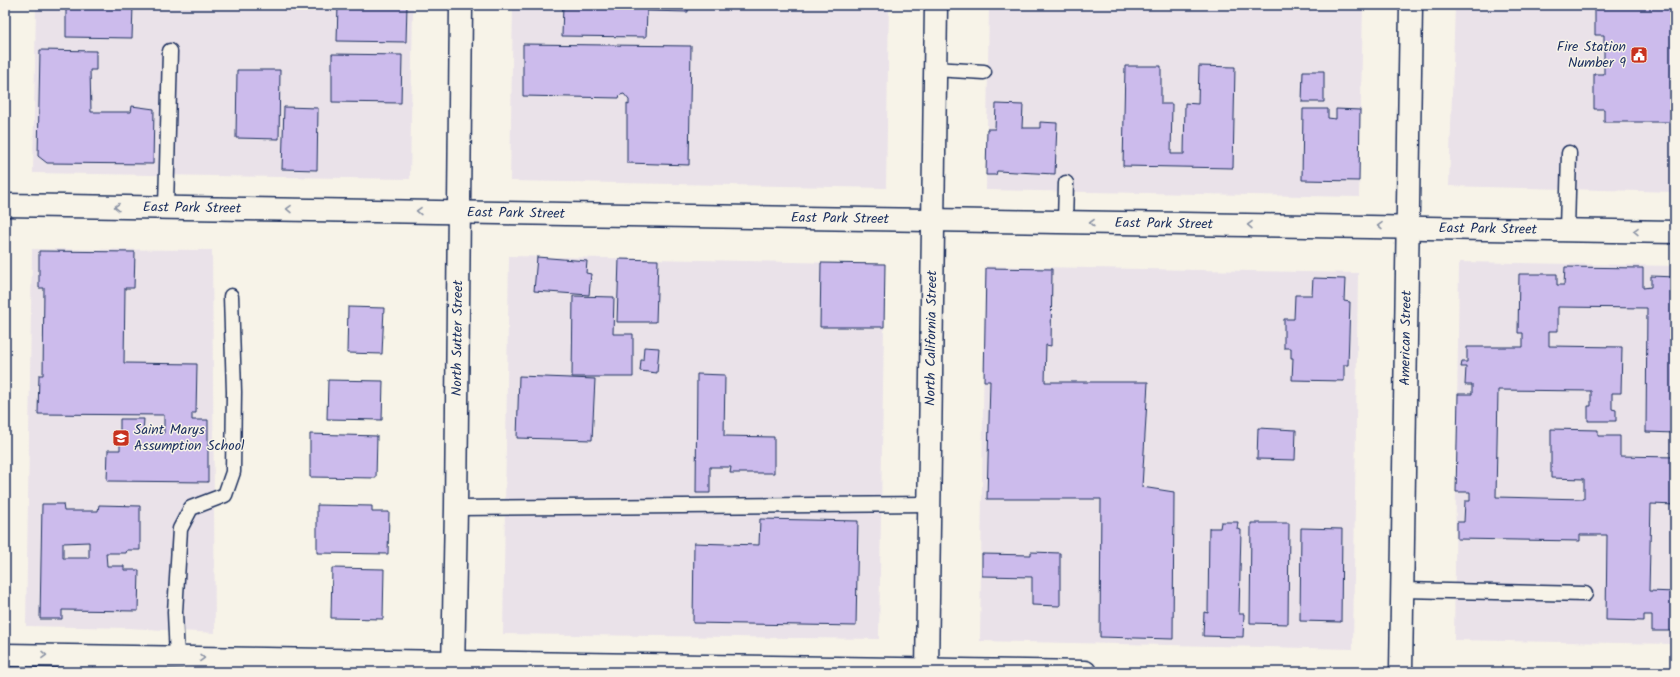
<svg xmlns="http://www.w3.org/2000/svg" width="1680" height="677" font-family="Kalam,sans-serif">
<rect width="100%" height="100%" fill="#f7f3e8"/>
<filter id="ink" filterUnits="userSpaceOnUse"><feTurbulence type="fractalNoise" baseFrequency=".025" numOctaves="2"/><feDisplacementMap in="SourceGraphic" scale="8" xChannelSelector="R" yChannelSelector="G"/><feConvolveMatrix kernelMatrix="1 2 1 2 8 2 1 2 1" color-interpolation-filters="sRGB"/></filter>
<g filter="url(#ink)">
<g fill="#eae2e9">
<polygon points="36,5 413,5 410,179 33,173"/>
<polygon points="513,5 889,5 886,188 510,181"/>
<polygon points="989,5 1363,5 1359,197 986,190"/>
<polygon points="1455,5 1675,5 1675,192 1449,186"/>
<polygon points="32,249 212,250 215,633 129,628 26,626"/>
<polygon points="509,256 885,264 879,639 503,634"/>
<polygon points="1459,262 1675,266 1675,644 1454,640"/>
<polygon points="985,266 1358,273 1353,649 980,641"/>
</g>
<g fill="#ccbbec" stroke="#1b2f5e" fill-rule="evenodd">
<polygon points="66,5 133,5 132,38 66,37"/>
<polygon points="338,5 407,5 406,42 337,41"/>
<polygon points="563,5 688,5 688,12 647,11 646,37 562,36"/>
<polygon points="1595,5 1675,5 1675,122 1604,122 1604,109 1594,109 1594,74 1604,74 1604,35 1595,35"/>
<polygon points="523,44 691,46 689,165 627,163 627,104 629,105 629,100 624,94 620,95 619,98 523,96"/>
<polygon points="40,50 96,51 96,70 90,70 91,112 131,112 132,106 154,109 153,164 47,163 38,156"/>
<polygon points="332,54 402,55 401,103 332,102"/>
<polygon points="1125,66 1161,66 1161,104 1172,104 1171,154 1184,154 1185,103 1198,104 1199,66 1235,67 1233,168 1123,166"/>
<polygon points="237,70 280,70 279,139 236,138"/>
<polygon points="1303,71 1324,71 1324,102 1302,102"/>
<polygon points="996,104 1023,105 1022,128 1040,128 1040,122 1057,123 1055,174 997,171 996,175 986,175 987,129 995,129"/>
<polygon points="284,107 318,108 317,170 282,169"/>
<polygon points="1303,109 1328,109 1328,118 1336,119 1336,109 1360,110 1359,181 1302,180"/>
<polygon points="39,251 135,252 134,288 125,288 124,363 197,364 196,413 192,413 192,420 208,420 208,482 107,481 108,450 120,450 120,419 144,419 143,433 164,433 164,415 38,414 39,375 43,375 44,288 39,288"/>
<polygon points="537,257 587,261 586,273 591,274 589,295 534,291"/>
<polygon points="619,259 658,260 656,322 617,322"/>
<polygon points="821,263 885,264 884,327 820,327"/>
<polygon points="1565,267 1643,268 1643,288 1651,287 1651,276 1675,277 1675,433 1646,432 1647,308 1558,307 1558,331 1549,331 1549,346 1622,347 1621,393 1612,393 1612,409 1616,410 1616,421 1588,421 1588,406 1591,406 1591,391 1498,390 1496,497 1584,499 1584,479 1551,478 1551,429 1598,430 1598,436 1620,436 1620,456 1675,457 1675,505 1651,504 1649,591 1675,592 1675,631 1652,631 1652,615 1644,615 1644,621 1606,620 1607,535 1580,535 1580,541 1457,539 1457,522 1464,522 1465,501 1470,501 1470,492 1456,492 1458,394 1472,394 1472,385 1465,385 1466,367 1461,367 1462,362 1467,362 1467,347 1523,347 1523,333 1518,333 1519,274 1557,274 1557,285 1564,285"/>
<polygon points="986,268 1052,269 1051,346 1046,345 1045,382 1148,382 1142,487 1174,492 1173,639 1100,637 1101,499 987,499 990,381 984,381"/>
<polygon points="1313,278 1345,279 1344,301 1350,302 1348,365 1344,365 1344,381 1292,380 1293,358 1291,358 1291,348 1284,348 1284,319 1294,319 1295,295 1312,295"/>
<polygon points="573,296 614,297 613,334 633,334 633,377 572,377"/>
<polygon points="348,307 384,308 382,354 347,353"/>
<polygon points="644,347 659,348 657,373 640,371 641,360 643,360"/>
<polygon points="697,374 725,375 724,436 774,437 774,473 730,473 731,467 710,467 710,493 696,493"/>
<polygon points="519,376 595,379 592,440 517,438"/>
<polygon points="328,380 383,381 382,420 327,419"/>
<polygon points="1258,428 1296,430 1295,460 1257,459"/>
<polygon points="310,434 377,436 376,478 310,477"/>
<path d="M42,504H63L64,511H98L99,505L140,506V550H127L126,553H106L107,566H124V570H139L138,611L62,610V619H40ZM89,542V558H63V543Z"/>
<polygon points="317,505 372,506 372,512 389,512 388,554 317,553"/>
<polygon points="760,519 858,521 856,626 693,623 694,543 759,545"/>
<polygon points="1221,522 1238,522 1237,529 1241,530 1239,614 1244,614 1243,637 1203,636 1204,612 1208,613 1209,528 1220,528"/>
<polygon points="1251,523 1289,523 1288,624 1250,623"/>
<polygon points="1301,528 1342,529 1341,622 1300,621"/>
<polygon points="1031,552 1060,553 1060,606 1032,605 1032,577 982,576 982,554 1031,555"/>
<polygon points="332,568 384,569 383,619 331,618"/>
</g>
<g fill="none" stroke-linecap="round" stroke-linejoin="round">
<g stroke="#1b2f5e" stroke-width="17">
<g id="service">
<polyline points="935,69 984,72"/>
<polyline points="166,207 170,51"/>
<polyline points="1065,223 1066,183"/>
<polyline points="1567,230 1569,153"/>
<polyline points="456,508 929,504"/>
<polyline points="1402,590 1585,594"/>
<polyline points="177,658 175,612 180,529 191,508 225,495 233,472 234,392 231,296"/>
</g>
</g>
<g stroke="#1b2f5e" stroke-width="25">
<g id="minor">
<path id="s1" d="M453,672L456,508L461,5"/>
<path id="s2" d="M1401,672L1411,5"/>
</g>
</g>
<g stroke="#1b2f5e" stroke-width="25">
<g id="tertiary">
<path id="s3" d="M5,205L1675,232"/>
<polyline points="5,655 1085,672"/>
<path id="s4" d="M927,672L936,5"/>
</g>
</g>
<use href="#service" stroke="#f7f3e8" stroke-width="14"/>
<use href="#minor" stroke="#f7f3e8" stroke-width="22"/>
<use href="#tertiary" stroke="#f7f3e8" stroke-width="22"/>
</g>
<defs><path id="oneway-chevron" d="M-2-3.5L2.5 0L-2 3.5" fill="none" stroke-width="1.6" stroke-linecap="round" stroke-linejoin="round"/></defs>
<g stroke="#8991a3">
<use href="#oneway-chevron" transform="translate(117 207) rotate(-179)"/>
<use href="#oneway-chevron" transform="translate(289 209) rotate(-179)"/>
<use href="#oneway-chevron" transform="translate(419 211) rotate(-179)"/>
<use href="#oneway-chevron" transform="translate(1092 223) rotate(-179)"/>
<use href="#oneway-chevron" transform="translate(1250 225) rotate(-179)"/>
<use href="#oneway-chevron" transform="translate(1380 226) rotate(-179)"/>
<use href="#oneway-chevron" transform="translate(1636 231) rotate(-179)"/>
<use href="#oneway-chevron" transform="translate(44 655) rotate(1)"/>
<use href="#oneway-chevron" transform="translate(202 658) rotate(1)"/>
</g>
</g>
<defs>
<g id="civic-square" transform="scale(0.9)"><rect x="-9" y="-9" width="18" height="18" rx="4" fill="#c8321e" stroke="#f7f3e8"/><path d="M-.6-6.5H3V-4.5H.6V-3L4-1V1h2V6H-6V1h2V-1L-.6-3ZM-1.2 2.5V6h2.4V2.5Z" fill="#fff"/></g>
<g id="school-square" transform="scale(0.9)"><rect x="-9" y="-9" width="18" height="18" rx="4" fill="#c8321e" stroke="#f7f3e8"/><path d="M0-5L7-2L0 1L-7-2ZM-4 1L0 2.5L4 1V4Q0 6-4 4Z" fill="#fff"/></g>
</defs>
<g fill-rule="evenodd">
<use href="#civic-square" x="1639" y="55"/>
<use href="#school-square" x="121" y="438"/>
</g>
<g text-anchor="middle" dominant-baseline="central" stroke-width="3" stroke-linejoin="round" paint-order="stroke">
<g font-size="14" fill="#1b2f5e" stroke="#f7f3e8" text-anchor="end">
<text x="1626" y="47">Fire Station<tspan x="1626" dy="16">Number 9</tspan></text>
<text x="134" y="430" text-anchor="start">Saint Marys<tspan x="134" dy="16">Assumption School</tspan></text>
</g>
<g font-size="14" fill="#1b2f5e" stroke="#f7f3e8">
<text stroke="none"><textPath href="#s3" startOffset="187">East Park Street</textPath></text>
<text stroke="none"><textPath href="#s3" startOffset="511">East Park Street</textPath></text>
<text stroke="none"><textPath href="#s3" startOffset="835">East Park Street</textPath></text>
<text stroke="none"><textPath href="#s3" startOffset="1159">East Park Street</textPath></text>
<text stroke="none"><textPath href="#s3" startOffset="1483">East Park Street</textPath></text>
<text stroke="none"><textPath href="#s2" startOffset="334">American Street</textPath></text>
<text stroke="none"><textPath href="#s1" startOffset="334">North Sutter Street</textPath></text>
<text stroke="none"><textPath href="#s4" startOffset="334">North California Street</textPath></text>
</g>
</g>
<rect width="1680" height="677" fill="none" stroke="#f7f3e8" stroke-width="20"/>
<rect x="10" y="10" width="1660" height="657" fill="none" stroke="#1b2f5e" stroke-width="1.5" filter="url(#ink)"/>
</svg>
